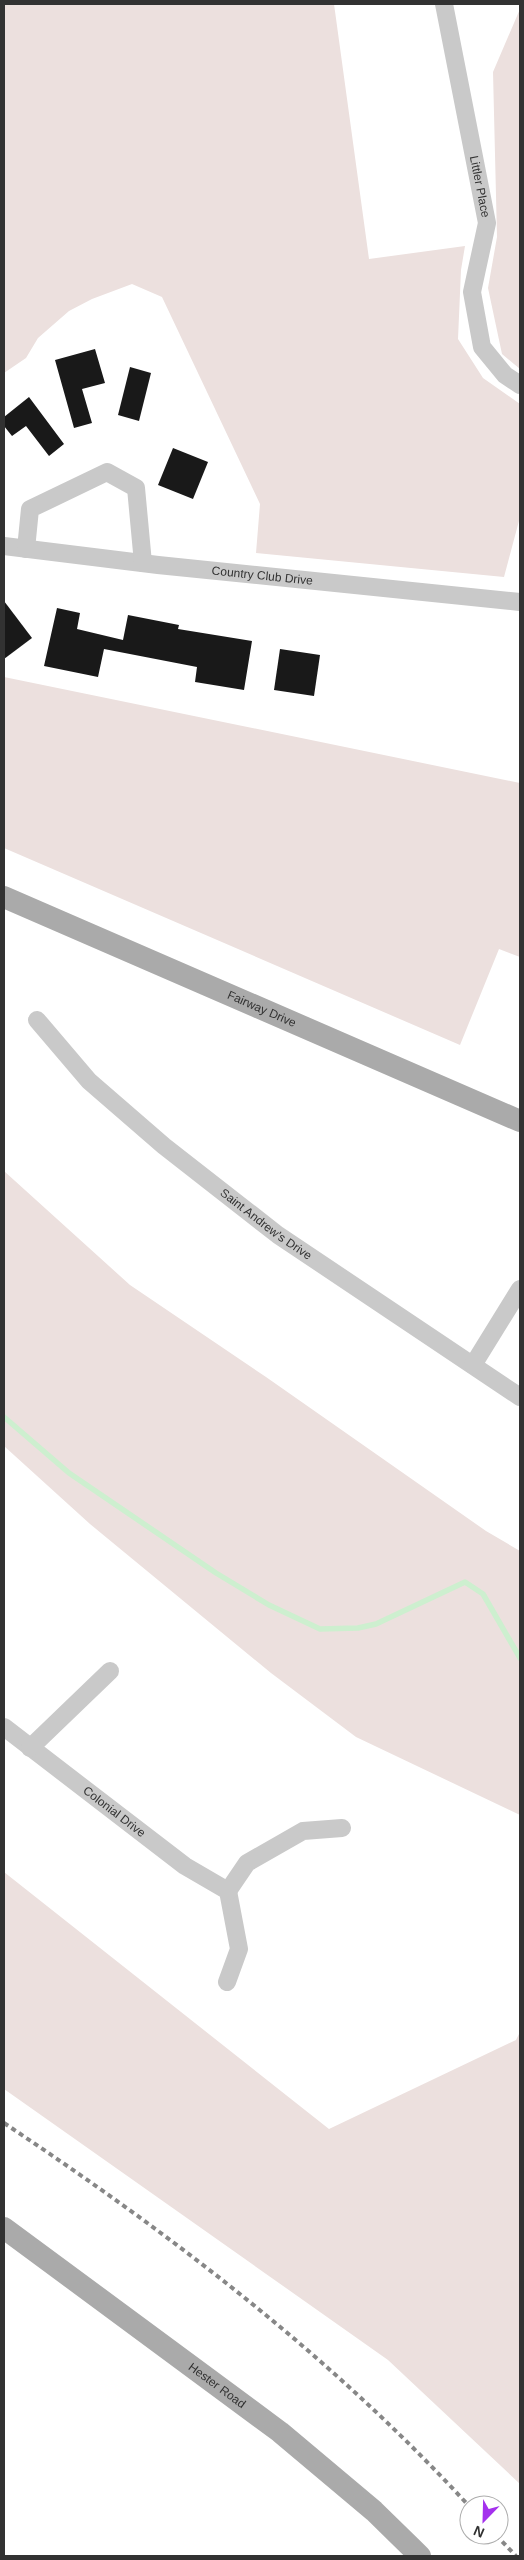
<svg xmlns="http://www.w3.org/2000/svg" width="524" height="2560" font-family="Arial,sans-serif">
<rect width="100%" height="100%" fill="#fff"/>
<g fill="#ece0de">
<polygon points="4,4 334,4 369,259 465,246 461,270 458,339 483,378 520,404 520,517 504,577 256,553 260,504 162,297 132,284 92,299 69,311 38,338 26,358 4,373"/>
<polygon points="520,9 520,369 502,354 488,288 497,237 493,72"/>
<polygon points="4,677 520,783 520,957 499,949 460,1045 4,848"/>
<polygon points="4,1171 130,1285 266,1377 486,1531 520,1551 520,1815 356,1737 271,1673 90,1524 4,1446"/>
<polygon points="4,1872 329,2129 516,2040 520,2032 520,2484 388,2360 4,2089"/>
</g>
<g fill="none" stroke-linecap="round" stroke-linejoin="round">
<polyline stroke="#cdefcf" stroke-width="5.5" points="4,1417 69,1473 216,1573 269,1605 320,1629 358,1628 376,1624 465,1582 483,1594 520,1658"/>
</g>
<g fill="#191919">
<polygon points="95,349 105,383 82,389 92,423 74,428 55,360"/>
<polygon points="130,367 151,373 139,421 118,415"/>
<polygon points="29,397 64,444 49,456 26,426 12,436 4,426 4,417"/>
<polygon points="173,448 208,462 193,499 158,485"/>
<polygon points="4,601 32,638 4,659"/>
<polygon points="57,608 80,613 77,629 123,640 128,615 179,625 178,629 252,641 244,690 195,682 197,667 104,649 98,677 44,666"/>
<polygon points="280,649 320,655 314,696 274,690"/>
</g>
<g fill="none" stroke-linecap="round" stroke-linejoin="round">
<g stroke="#c9c9c9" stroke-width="18">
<path id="s1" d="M444,4L487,223L472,292L482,347L505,375L520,385"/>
<path id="s2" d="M4,546L158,565L520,602"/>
<polyline points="26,549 30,509 107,472 136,488 143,563"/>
<path id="s3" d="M37,1020L89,1081L164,1146L278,1235L520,1397"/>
<polyline points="473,1365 520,1289"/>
<path id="s4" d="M4,1727L185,1866L228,1891L239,1949L227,1982"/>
<polyline points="30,1748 110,1671"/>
<polyline points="228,1891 247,1863 303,1831 342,1828"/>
</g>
<g stroke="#aaa" stroke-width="22">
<path id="s5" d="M4,897L520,1121"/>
<path id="s6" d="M4,2228L280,2432L374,2511L420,2556"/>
</g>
<g stroke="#878787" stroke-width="4" stroke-dasharray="5 4" stroke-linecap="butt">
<path d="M4,2123C172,2235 332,2357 469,2506"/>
<polyline points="496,2535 516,2556"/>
</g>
</g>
<g text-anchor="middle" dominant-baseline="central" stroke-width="5" stroke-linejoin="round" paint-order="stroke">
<g font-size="12" fill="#323232" stroke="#fff">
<text stroke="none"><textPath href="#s1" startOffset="186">Littler Place</textPath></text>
<text stroke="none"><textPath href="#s2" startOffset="260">Country Club Drive</textPath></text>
<text stroke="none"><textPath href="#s5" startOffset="281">Fairway Drive</textPath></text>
<text stroke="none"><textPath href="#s3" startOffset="308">Saint Andrew's Drive</textPath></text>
<text stroke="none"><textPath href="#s4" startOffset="139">Colonial Drive</textPath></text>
<text stroke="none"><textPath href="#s6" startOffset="265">Hester Road</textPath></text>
</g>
</g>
<rect width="524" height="2560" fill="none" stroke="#323232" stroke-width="10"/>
<g transform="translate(484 2520) rotate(203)"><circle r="24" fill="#ffffff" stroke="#adadad"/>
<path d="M0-4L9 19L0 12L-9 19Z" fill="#a431ed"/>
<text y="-8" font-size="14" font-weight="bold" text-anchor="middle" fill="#323232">N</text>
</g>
</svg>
